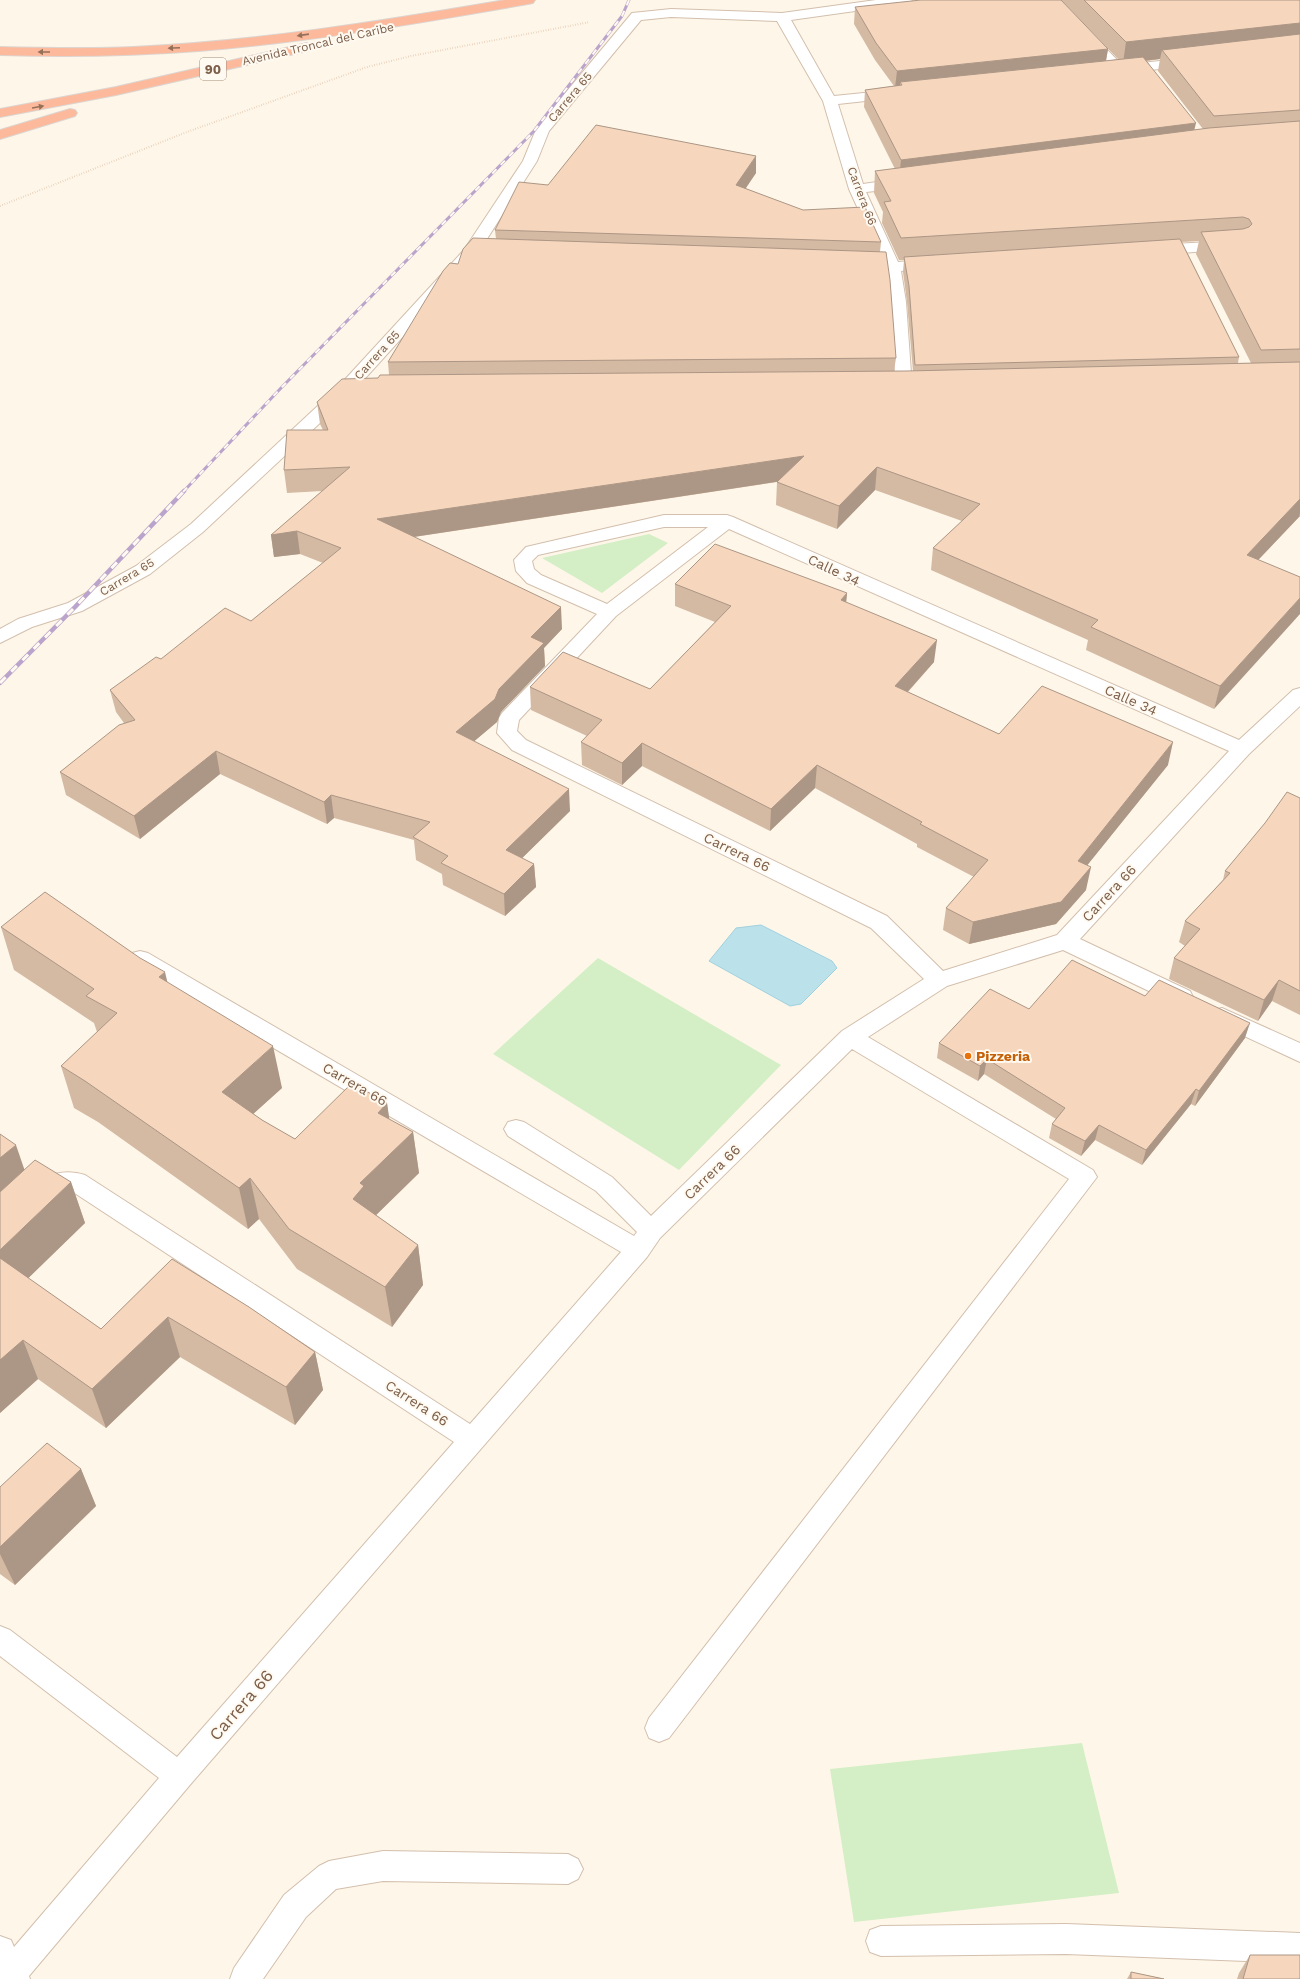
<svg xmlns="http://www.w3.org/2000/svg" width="1300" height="1979" font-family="'Work Sans',sans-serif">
<rect width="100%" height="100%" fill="#fef7e9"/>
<g fill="#d4eec5">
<polygon points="649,534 668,543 602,593 542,558"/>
<polygon points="598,958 781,1065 679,1170 493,1054"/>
<polygon points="1082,1743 1119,1893 854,1922 830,1769"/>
</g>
<polygon fill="#bbe1eb" stroke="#a0d1de" points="761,925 832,961 837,968 801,1004 790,1006 709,961 736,928"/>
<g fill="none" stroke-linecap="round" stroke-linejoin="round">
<g stroke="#d3bfad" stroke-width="2">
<g id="minor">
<polygon points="876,0 912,0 910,3 905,4 791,20 834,96 893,90 898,91 900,94 898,97 893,98 838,104 863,184 904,178 909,180 912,183 909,186 904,188 866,192 898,262 934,259 940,261 942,264 940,267 901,271 906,302 912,387 910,391 904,392 898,391 896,387 890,302 885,272 853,269 851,266 853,263 882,262 849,189 823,101 777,21 671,17 641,20 549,131 537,161 476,256 350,395 203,532 150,574 82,611 32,627 0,643 0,629 18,619 68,603 136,566 191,524 338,387 464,250 523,161 537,127 632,13 671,9 782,13"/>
<polygon points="1044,0 1059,0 1122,65 1188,58 1193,59 1195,62 1193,65 1188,66 1122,73 1113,72"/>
<polygon points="1227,241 1233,243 1235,246 1233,249 1156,255 1150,253 1148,250 1150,247 1156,245"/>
<path d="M664,515H727L733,517L1239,740L1293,690L1300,688V706L1249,754L1080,939L1190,991L1193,997L1190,1003L1182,1005L1174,1003L1063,950L947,986L868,1037L1093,1170L1097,1177L669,1738L659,1742L649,1738L645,1728L649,1718L1069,1179L852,1049L660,1238L647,1257L189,1786L29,1976L30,1979H0V1936L11,1940L14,1947L159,1778L0,1656V1626L10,1630L177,1757L454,1442L73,1192H58L53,1195L9,1236L0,1239V1214C25,1192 48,1163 85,1175L470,1424L621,1252L132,965L129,959L132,953L140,951L148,953L634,1236L637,1232L596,1191L508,1136L504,1129L508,1122L516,1120L524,1122L612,1177L651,1216L842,1031L924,979L871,928L512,750L497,733L499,718L502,713L597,614L527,583L516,571L514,560L526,547ZM664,527H708L607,604L541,575L534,569L532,561L538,555ZM729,529L1229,751L1057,935L943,971L887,916L526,740L517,731L519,720L616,616Z"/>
<polygon points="1222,1008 1300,1043 1300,1062 1214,1022 1211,1016 1214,1010"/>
<polygon points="383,1851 568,1854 578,1859 583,1869 578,1879 568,1884 383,1881 336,1889 306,1917 263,1979 230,1979 234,1968 284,1895 319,1866 329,1861"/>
<polygon points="1066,1924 1300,1933 1300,1963 1066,1954 881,1956 870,1952 866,1941 870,1930 881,1926"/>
</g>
</g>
<g stroke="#ddd5d0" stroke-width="2">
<g id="highway">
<path d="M505,0H535L533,3L528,4C419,23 310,42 199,51C133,56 67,57 0,55V47C44,48 89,49 133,47C258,41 382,21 505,0Z"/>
<polygon points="307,43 312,44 314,47 312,50 116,95 0,117 0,109 116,87"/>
<polygon points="70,109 75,110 77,113 75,116 0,139 0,130"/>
</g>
</g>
<polyline stroke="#ddbaa0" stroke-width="2" stroke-dasharray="0.5 2" stroke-linecap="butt" points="0,206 187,132 367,67 411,56 590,22"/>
<use href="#minor" fill="#fff" fill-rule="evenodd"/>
<use href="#highway" fill="#fdb99b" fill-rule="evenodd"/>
<g stroke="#bba4cb" stroke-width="3">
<polyline id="rail-far1" points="183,492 281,388 534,131 622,16 629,0"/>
</g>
<g stroke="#bba4cb" stroke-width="4.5">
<polyline id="rail" points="0,683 75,607 184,491"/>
</g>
<use href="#rail-far1" stroke="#fffaf1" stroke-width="2" stroke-dasharray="6" stroke-linecap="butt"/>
<use href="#rail" stroke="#fffaf1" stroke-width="3" stroke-dasharray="8" stroke-linecap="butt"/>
</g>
<g fill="#d4b9a3" fill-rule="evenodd">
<path d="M1061,0H1300V517H1299L1258,560L1214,709L1086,650L1088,640L931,570L933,548L962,521L875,490L837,529L776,505L777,482L414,537L562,629L544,648L545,666L501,712L497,722L474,741L570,811L522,858L534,864L536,887L505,916L443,885L442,874L416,860L414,840L334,818L327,824L220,774L140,839L66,795L60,772L124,723L116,712L110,690L161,659L251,621L323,563L300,554L274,557L271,535L322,491L287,493L284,470L323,430L320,424L317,402L389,375L388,362L458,264L496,239L495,230L548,185L756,173L745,188L881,242L880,252L896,358L894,371H913L907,302L903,272L904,260H899L882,223L883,212L874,193L875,171L895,169L864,107L865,90L894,86L875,60L854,24L855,7L1108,49L1106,61L1118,59ZM1160,59L1158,71L1203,129L1194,130L1147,61ZM1199,241L1196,254L1251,363H1238L1239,357L1182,242Z"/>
<polygon points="675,584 847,593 846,602 934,662 908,692 999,734 1168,765 1087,865 1086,890 1056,924 969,944 943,930 946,908 974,877 917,847 917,844 815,788 770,831 642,766 622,785 582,765 581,742 587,736 531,710 530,687 650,689 715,622 675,606"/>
<polygon points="1300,798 1300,1015 1272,1001 1258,1021 1169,979 1174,958 1185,946 1179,942 1185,921 1223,880 1225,871"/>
<polygon points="1,927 167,982 282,1088 253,1114 262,1120 295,1139 387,1103 389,1119 413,1132 419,1173 376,1215 418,1245 423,1285 392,1327 297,1269 259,1219 248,1229 98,1122 74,1108 61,1066 97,1032 94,1023 14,970"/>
<polygon points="1145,996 1245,1038 1195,1106 1191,1104 1142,1165 1095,1140 1081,1156 1049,1138 1052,1124 1056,1119 984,1074 978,1081 937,1058 939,1043 1029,1009"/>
<polygon points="0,1134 24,1170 71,1182 85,1223 28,1278 101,1329 172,1259 315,1352 323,1390 295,1425 180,1357 106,1428 38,1379 0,1413"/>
<polygon points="81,1469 96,1506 15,1585 0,1574 0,1487"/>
<polygon points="1250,1955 1300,1979 1237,1979 1239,1973"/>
<polygon points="1131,1972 1164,1979 1127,1979"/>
</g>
<g fill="#ac9685">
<polygon points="1300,23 1300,44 1162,50 1160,59 1123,63 1126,42"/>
<polygon points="1108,49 1105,66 900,82 900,88 895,88 897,71"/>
<polygon points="1196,123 1192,140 899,178 901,160"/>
<polygon points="756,156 756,173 736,203 736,185"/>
<polygon points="804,456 802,478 380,542 377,519"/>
<polygon points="877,467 875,490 837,529 839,506"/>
<polygon points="1300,499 1300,513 1299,517 1241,578 1247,555"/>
<polygon points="297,531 300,554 274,557 271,535"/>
<polygon points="847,593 845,615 841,600"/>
<polygon points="1300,598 1300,614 1214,709 1220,686"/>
<polygon points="561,607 562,629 544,648 545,666 501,712 497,722 458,755 456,732 499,689 531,637"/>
<polygon points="937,640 934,662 893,708 895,686"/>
<polygon points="1173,742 1168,765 1073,883 1078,861"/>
<polygon points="642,743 642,766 622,785 622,763"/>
<polygon points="216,751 220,774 140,839 134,816"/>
<polygon points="817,765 815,788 770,831 771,809"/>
<polygon points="569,789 570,811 507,873 506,850"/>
<polygon points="331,795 334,818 327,824 324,802"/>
<polygon points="534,864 536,887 505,916 504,894"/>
<polygon points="1091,867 1086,890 1056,924 969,944 973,922"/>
<polygon points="165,972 175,1014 159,977"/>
<polygon points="1279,980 1272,1001 1258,1021 1264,1000"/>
<polygon points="1250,1023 1245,1038 1195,1106 1199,1091"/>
<polygon points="273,1046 282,1088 232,1133 222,1092"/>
<polygon points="987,1059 984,1074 978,1081 980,1066"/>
<polygon points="1196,1089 1191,1104 1142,1165 1146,1150"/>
<polygon points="387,1103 393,1144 378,1113"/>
<polygon points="1099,1125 1095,1140 1081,1156 1085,1141"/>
<polygon points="413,1132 419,1173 370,1221 353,1199 360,1183"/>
<polygon points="16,1145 30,1186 0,1212 0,1158"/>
<polygon points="250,1178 259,1219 248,1229 239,1188"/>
<polygon points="71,1182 85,1223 11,1295 0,1266 0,1250"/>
<polygon points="418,1245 423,1285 392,1327 385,1287"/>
<polygon points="168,1317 180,1357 106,1428 92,1389"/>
<polygon points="23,1340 38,1379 0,1413 0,1360"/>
<polygon points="315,1352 323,1390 295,1425 286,1387"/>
<polygon points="81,1469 96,1506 15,1585 0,1554 0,1547"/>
</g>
<g fill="#f6d7be" stroke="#ac9685">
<polygon points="921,0 1061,0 1108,49 897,71 876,43 855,7"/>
<polygon points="1084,0 1300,0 1300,23 1126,42"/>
<polygon points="1300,34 1300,110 1214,116 1162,50"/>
<polygon points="1143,57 1196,123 901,160 865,90 902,85 900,82"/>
<polygon points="1300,121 1300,349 1261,350 1201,232 1243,229 1249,227 1252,224 1249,219 1243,217 901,238 884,202 891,201 875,171 1209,128"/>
<polygon points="596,125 756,156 736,185 803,210 865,207 881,242 495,230 519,182 548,185"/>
<polygon points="473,238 886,252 890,280 896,358 388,362 443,271 450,263 458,264 463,249"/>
<polygon points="1180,239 1239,357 915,365 909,286 904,257"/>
<polygon points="1300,362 1300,499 1247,555 1300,577 1300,598 1220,686 1091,627 1098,620 933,548 980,504 877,467 839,506 777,482 804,456 377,519 561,607 531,637 544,643 499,689 495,699 456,732 569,789 506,850 534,864 504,894 441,863 448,856 413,837 430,822 331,795 324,802 216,751 134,816 60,772 119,725 135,720 110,690 156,657 161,659 225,608 251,621 341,548 297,531 271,535 350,467 284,470 287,430 328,430 317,402 342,379 378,378 380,375 906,371"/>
<polygon points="715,544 847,593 841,600 937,640 895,686 999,734 1042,686 1173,742 1078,861 1091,867 1061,902 973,922 946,908 988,860 920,824 922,822 817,765 771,809 642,743 622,763 581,742 602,720 530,687 563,652 650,689 731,606 675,584"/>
<polygon points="1287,792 1300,798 1300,991 1279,980 1264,1000 1174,958 1200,929 1185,921 1230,873 1225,871 1265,823"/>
<polygon points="45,892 140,958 165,972 159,977 273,1046 222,1092 262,1120 295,1139 352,1083 387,1103 378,1113 413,1132 360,1183 364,1186 353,1199 418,1245 385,1287 289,1229 250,1178 239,1188 85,1081 61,1066 117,1013 86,996 94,989 1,927"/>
<polygon points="1072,960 1145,996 1159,980 1250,1023 1199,1091 1196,1089 1146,1150 1099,1125 1085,1141 1052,1124 1065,1108 987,1059 980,1066 939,1043 990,989 1029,1009"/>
<polygon points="0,1134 16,1145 0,1158"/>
<polygon points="35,1160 71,1182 0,1250 0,1192"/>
<polygon points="0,1258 101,1329 172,1259 249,1307 315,1352 286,1387 168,1317 92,1389 23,1340 0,1360"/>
<polygon points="47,1443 81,1469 0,1547 0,1487"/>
<polygon points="1250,1955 1300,1955 1300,1979 1243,1979"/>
<polygon points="1131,1972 1164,1979 1131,1979"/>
</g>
<defs><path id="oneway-solid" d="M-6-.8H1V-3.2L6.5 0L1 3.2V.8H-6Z"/></defs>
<g fill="#967059">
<use href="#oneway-solid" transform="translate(303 35) rotate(172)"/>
<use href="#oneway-solid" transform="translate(174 48) rotate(177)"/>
<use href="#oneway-solid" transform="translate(44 52) rotate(-180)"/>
<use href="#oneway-solid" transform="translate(38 107) rotate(-10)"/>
</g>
<circle fill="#e8710a" stroke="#fffaf1" stroke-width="1.5" cx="968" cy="1056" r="4"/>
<g text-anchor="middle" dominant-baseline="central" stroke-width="4" stroke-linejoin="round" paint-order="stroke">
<g font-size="12" fill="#7c5e49" stroke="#fffaf1">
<text transform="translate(318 44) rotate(-13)">Avenida Troncal del Caribe</text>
<text transform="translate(570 97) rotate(-50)">Carrera 65</text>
<text transform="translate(862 196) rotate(69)">Carrera 66</text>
<text transform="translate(377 355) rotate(-48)">Carrera 65</text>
<text transform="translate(127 577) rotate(-31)">Carrera 65</text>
</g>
<rect fill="#fffaf1" stroke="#a38d7b" stroke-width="1" x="200" y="58" width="26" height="22" rx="3"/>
<g font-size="13" font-weight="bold" fill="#7c5e49">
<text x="213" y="69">90</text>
</g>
<g font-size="14" fill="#7c5e49" stroke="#fffaf1">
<text transform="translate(834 570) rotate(25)">Calle 34</text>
<text transform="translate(1131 700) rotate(24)">Calle 34</text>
<text transform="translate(737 852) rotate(26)">Carrera 66</text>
<text transform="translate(1109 893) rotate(-47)">Carrera 66</text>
<text transform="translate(355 1084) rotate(30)">Carrera 66</text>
<text transform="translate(712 1172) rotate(-44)">Carrera 66</text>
<text transform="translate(417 1403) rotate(33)">Carrera 66</text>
</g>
<g font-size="14" font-weight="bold" fill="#c56008" stroke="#fffaf1" text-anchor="start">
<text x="976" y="1056">Pizzeria</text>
</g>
<g font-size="17" fill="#7c5e49" stroke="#fffaf1">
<text transform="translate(241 1705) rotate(-49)">Carrera 66</text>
</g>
</g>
</svg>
